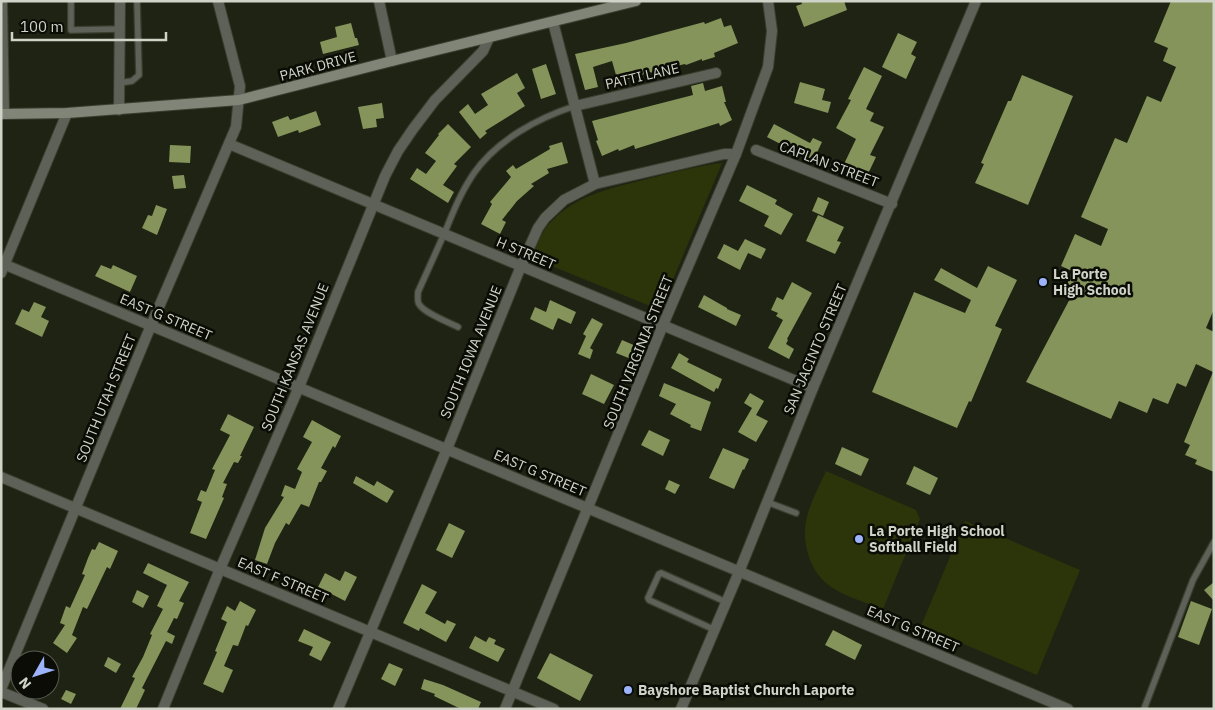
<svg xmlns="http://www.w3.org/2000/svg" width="1215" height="710" font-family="'IBM Plex Sans',sans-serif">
<rect width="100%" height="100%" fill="#1f2313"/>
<g fill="#2c350a">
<path d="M722,163L660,310L532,258C537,244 542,230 554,219C580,193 617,187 651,178C675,172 698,166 722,163Z"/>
<path d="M826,471L916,510L920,519L883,609C865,602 845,597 830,586C809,571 801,541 807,517C811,501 820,485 826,471Z"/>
<polygon points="965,521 1080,570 1037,675 921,626"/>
</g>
<g fill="#85945a">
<polygon points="801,1 844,1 847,10 804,27 796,6 802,4"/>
<polygon points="1171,1 1214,1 1214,309 1206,328 1214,332 1214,472 1195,464 1197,460 1185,455 1190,445 1184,442 1213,372 1196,364 1186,387 1177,383 1168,404 1153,398 1147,413 1119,401 1111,419 1026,382 1073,293 1070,291 1072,287 1067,284 1072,271 1061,266 1075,234 1101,246 1108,229 1081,217 1115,138 1127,143 1147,96 1161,102 1176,67 1163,61 1168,48 1154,42"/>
<polygon points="721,18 724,27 731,25 738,43 714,53 715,57 702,61 702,59 686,65 685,64 668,68 652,73 651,72 618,82 612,61 593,67 598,87 585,90 575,54 626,43 704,22 705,24"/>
<polygon points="351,23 355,38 357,38 359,45 323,54 320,42 337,37 335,27"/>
<polygon points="898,33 917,42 911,54 916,57 906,79 882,67"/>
<polygon points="546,64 556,94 541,99 532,69"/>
<polygon points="864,67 882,76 866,109 874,113 870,121 884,127 870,155 876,157 867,176 844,164 856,139 836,128 851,100 848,99"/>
<polygon points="517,73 525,88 517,93 525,106 485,131 487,133 480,139 459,112 468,104 475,114 488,105 481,94"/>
<polygon points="1022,75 1073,96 1028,205 975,183 984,164 981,163 1008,101 1011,101"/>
<polygon points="800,82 825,89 822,100 831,102 828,113 794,103"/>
<polygon points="703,83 705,91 722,86 726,102 724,102 732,120 720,126 719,123 635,149 634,145 619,151 618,149 602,156 596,141 598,140 592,121 693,95 691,86"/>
<polygon points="382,103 384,118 376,119 377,127 363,129 358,107"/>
<polygon points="316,111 321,125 299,133 298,130 278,137 272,122 288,116 290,120"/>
<polygon points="448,124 471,147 454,164 457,166 443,185 454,192 448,203 410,179 417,168 426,174 436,161 425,153 439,135 438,134"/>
<polygon points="774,124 810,143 813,138 822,142 813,161 767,137"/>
<polygon points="562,142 568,163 547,169 549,173 531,184 534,186 517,201 502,220 506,222 500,234 481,224 492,204 490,202 511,177 506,171 513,165 516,169 550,149 549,146"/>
<polygon points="170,145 191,146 190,163 169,162"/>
<polygon points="184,175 186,188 174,189 172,176"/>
<polygon points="747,185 777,200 775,204 793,214 781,235 764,226 769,216 739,201"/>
<polygon points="818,197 829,202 823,216 812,211"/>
<polygon points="156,205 167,209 157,235 142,228 148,215 152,216"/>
<polygon points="818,215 844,227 837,241 841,242 835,254 806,241"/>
<polygon points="745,239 766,249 761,259 748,253 740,270 717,258 724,244 738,251"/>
<polygon points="101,265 111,269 113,265 137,276 130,292 95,276"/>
<polygon points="988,266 1017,280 995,326 1002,329 971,402 969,401 957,428 872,392 914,292 965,313 971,300 934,280 941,268 977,288"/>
<polygon points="792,282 812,293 787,339 788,340 786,344 794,349 789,359 768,348 783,320 776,316 778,313 771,310 777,297 783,300"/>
<polygon points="704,295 727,308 727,309 741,315 736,326 698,307"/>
<polygon points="550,300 576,312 571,324 558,318 553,330 530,319 535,307 546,312"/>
<polygon points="34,302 46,307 41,317 49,321 42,337 15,324 22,309 29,312"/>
<polygon points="592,318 603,324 590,348 593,350 590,359 578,354 586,336 583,334"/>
<polygon points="622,340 636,346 631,359 616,353"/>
<polygon points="679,353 689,359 687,362 722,379 718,389 716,388 714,392 671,368"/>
<polygon points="591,374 614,385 604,404 582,394"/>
<polygon points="664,383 711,402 701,431 690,427 691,425 670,414 676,404 659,396"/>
<polygon points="750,393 764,401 756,415 768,421 756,442 738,432 752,408 744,403"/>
<polygon points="228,414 254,427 240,456 242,456 238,463 234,462 223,483 227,484 222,497 224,498 206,539 190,533 202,502 197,500 201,490 206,492 215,470 212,469 230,435 220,430"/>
<polygon points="312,420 341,436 335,448 333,446 321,468 327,471 321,482 319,482 309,507 301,504 289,525 286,523 275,543 267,564 255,560 265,528 284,497 281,496 285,485 295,489 302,472 297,469 312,442 303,437"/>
<polygon points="649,430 670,440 663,456 641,445"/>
<polygon points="842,447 869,459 861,476 835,464"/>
<polygon points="723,448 749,459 744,470 743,469 734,489 709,478"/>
<polygon points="914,466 938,478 930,495 906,484"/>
<polygon points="356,476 374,486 377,481 394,491 387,503 353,483"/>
<polygon points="669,480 680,485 675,494 665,489"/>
<polygon points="449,523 465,531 452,558 436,550"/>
<polygon points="99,542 118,551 110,569 107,567 87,609 83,607 72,635 77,638 67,653 53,643 65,625 60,623 66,606 70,608 85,575 82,574 88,558 92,549 95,550"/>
<polygon points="148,563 189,582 179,601 184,603 177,619 174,618 167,632 175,636 172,644 166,641 142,688 145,690 136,709 120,709 135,678 132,677 143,657 152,635 150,634 163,609 157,606 167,585 143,573"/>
<polygon points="345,571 357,577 345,601 318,587 325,573 340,581"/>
<polygon points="1214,582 1214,601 1204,590"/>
<polygon points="422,584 437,592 425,613 445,624 447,620 456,624 446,642 420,628 419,631 403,623"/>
<polygon points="137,590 149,596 143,608 132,602"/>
<polygon points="240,601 256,610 248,626 246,625 238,646 233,645 224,666 233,670 223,693 203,684 217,652 215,651 227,622 221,619 227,606 235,611"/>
<polygon points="1191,601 1212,609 1199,645 1178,637"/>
<polygon points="304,629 331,642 321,661 309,655 313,647 298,641"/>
<polygon points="833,630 862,645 855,660 825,645"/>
<polygon points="475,636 486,642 489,637 496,640 494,644 505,649 498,662 469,648"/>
<polygon points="550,653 593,675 580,701 537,678"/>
<polygon points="108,657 121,664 116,673 104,666"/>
<polygon points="389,663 403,669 395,686 381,679"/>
<polygon points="424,679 443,685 481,702 478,709 461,709 434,696 435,694 421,689"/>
<polygon points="66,690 76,694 71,704 61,699"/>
</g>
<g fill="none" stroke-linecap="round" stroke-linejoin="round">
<g stroke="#3b3f30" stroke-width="8">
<g id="lane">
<polyline points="71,1 71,30 120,29"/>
<polyline points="119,83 132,81 139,75 137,1"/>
<path d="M458,327C448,322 424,313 419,304C417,301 418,296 418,292C427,272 436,252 445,232C453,212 461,192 474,173C497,140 538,118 575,106"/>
<polyline points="767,502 796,513"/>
<polyline points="715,630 649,600 648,598 659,574 661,573 726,602"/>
<polyline points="1144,709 1193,580 1214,542"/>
</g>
</g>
<g stroke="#3b3f30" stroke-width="12">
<g id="street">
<polyline points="2,1 4,114"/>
<polyline points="379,1 392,61"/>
<polyline points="553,22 595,184"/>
<polyline points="575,106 716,73"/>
<polyline points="119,110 120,1"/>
<polyline points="229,144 813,388"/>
<polyline points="756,150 892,204"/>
<polyline points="1,263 1068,709"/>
<polyline points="1,273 67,113"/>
<polyline points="1,477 554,709"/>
<polyline points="1,689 147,335 236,127 240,86 218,1"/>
<polyline points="1,692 43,709"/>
<polyline points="163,709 220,569 299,387 385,176 398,151 413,129 435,100 483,51 489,38"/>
<polyline points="338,709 447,449 521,266 538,228 545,218 564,200 595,184 724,154 736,154"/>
<polyline points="505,709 663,325 736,154 768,67 772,31 768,1"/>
<polyline points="681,709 739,572 813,388 976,1"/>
</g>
</g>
<g stroke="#3b3f30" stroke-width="12">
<polyline id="secondary" points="1,114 67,113 239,100 392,61 636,1"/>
</g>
<use href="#lane" stroke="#5e6158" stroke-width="5.5"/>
<use href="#street" stroke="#5e6158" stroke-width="10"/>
<use href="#secondary" stroke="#818578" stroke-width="10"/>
</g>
<g fill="#9db4fd" stroke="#0a0c05" stroke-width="2">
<circle cx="1043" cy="282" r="5"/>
<circle cx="859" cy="539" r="5"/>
<circle cx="628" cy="690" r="5"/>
</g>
<g text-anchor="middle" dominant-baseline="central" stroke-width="5" stroke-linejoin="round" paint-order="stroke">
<g font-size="14" fill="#d0d3c8" stroke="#0a0c05">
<text transform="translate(318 66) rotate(-15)">PARK DRIVE</text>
<text transform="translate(642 76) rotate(-13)">PATTI LANE</text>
<text transform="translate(829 164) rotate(21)">CAPLAN STREET</text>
<text transform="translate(526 253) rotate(23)">H STREET</text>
<text transform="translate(166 317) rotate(23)">EAST G STREET</text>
<text transform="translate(815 349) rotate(-67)">SAN JACINTO STREET</text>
<text transform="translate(471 352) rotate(-68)">SOUTH IOWA AVENUE</text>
<text transform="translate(638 352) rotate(-68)">SOUTH VIRGINIA STREET</text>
<text transform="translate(295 357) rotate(-68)">SOUTH KANSAS AVENUE</text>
<text transform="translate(106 398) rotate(-68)">SOUTH UTAH STREET</text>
<text transform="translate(540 473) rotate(23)">EAST G STREET</text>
<text transform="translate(283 580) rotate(23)">EAST F STREET</text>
<text transform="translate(913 629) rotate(23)">EAST G STREET</text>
</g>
<g font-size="14" font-weight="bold" fill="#d0d3c8" stroke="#0a0c05" text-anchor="start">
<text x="1053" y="274">La Porte<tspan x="1053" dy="16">High School</tspan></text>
<text x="869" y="531">La Porte High School<tspan x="869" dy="16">Softball Field</tspan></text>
<text x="638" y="690">Bayshore Baptist Church Laporte</text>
</g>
</g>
<rect width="1215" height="710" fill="none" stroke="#d0d3c8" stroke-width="5"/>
<g transform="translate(35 675) rotate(231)"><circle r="24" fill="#0a0c05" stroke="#595c53"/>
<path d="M0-4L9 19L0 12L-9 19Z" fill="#9db4fd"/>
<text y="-8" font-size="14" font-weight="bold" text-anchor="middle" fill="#d0d3c8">N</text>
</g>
<path d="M12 32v8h154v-8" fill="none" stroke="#d0d3c8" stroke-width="2.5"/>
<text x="20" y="32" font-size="15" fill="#d0d3c8" stroke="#0a0c05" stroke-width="4" paint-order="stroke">100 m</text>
</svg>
